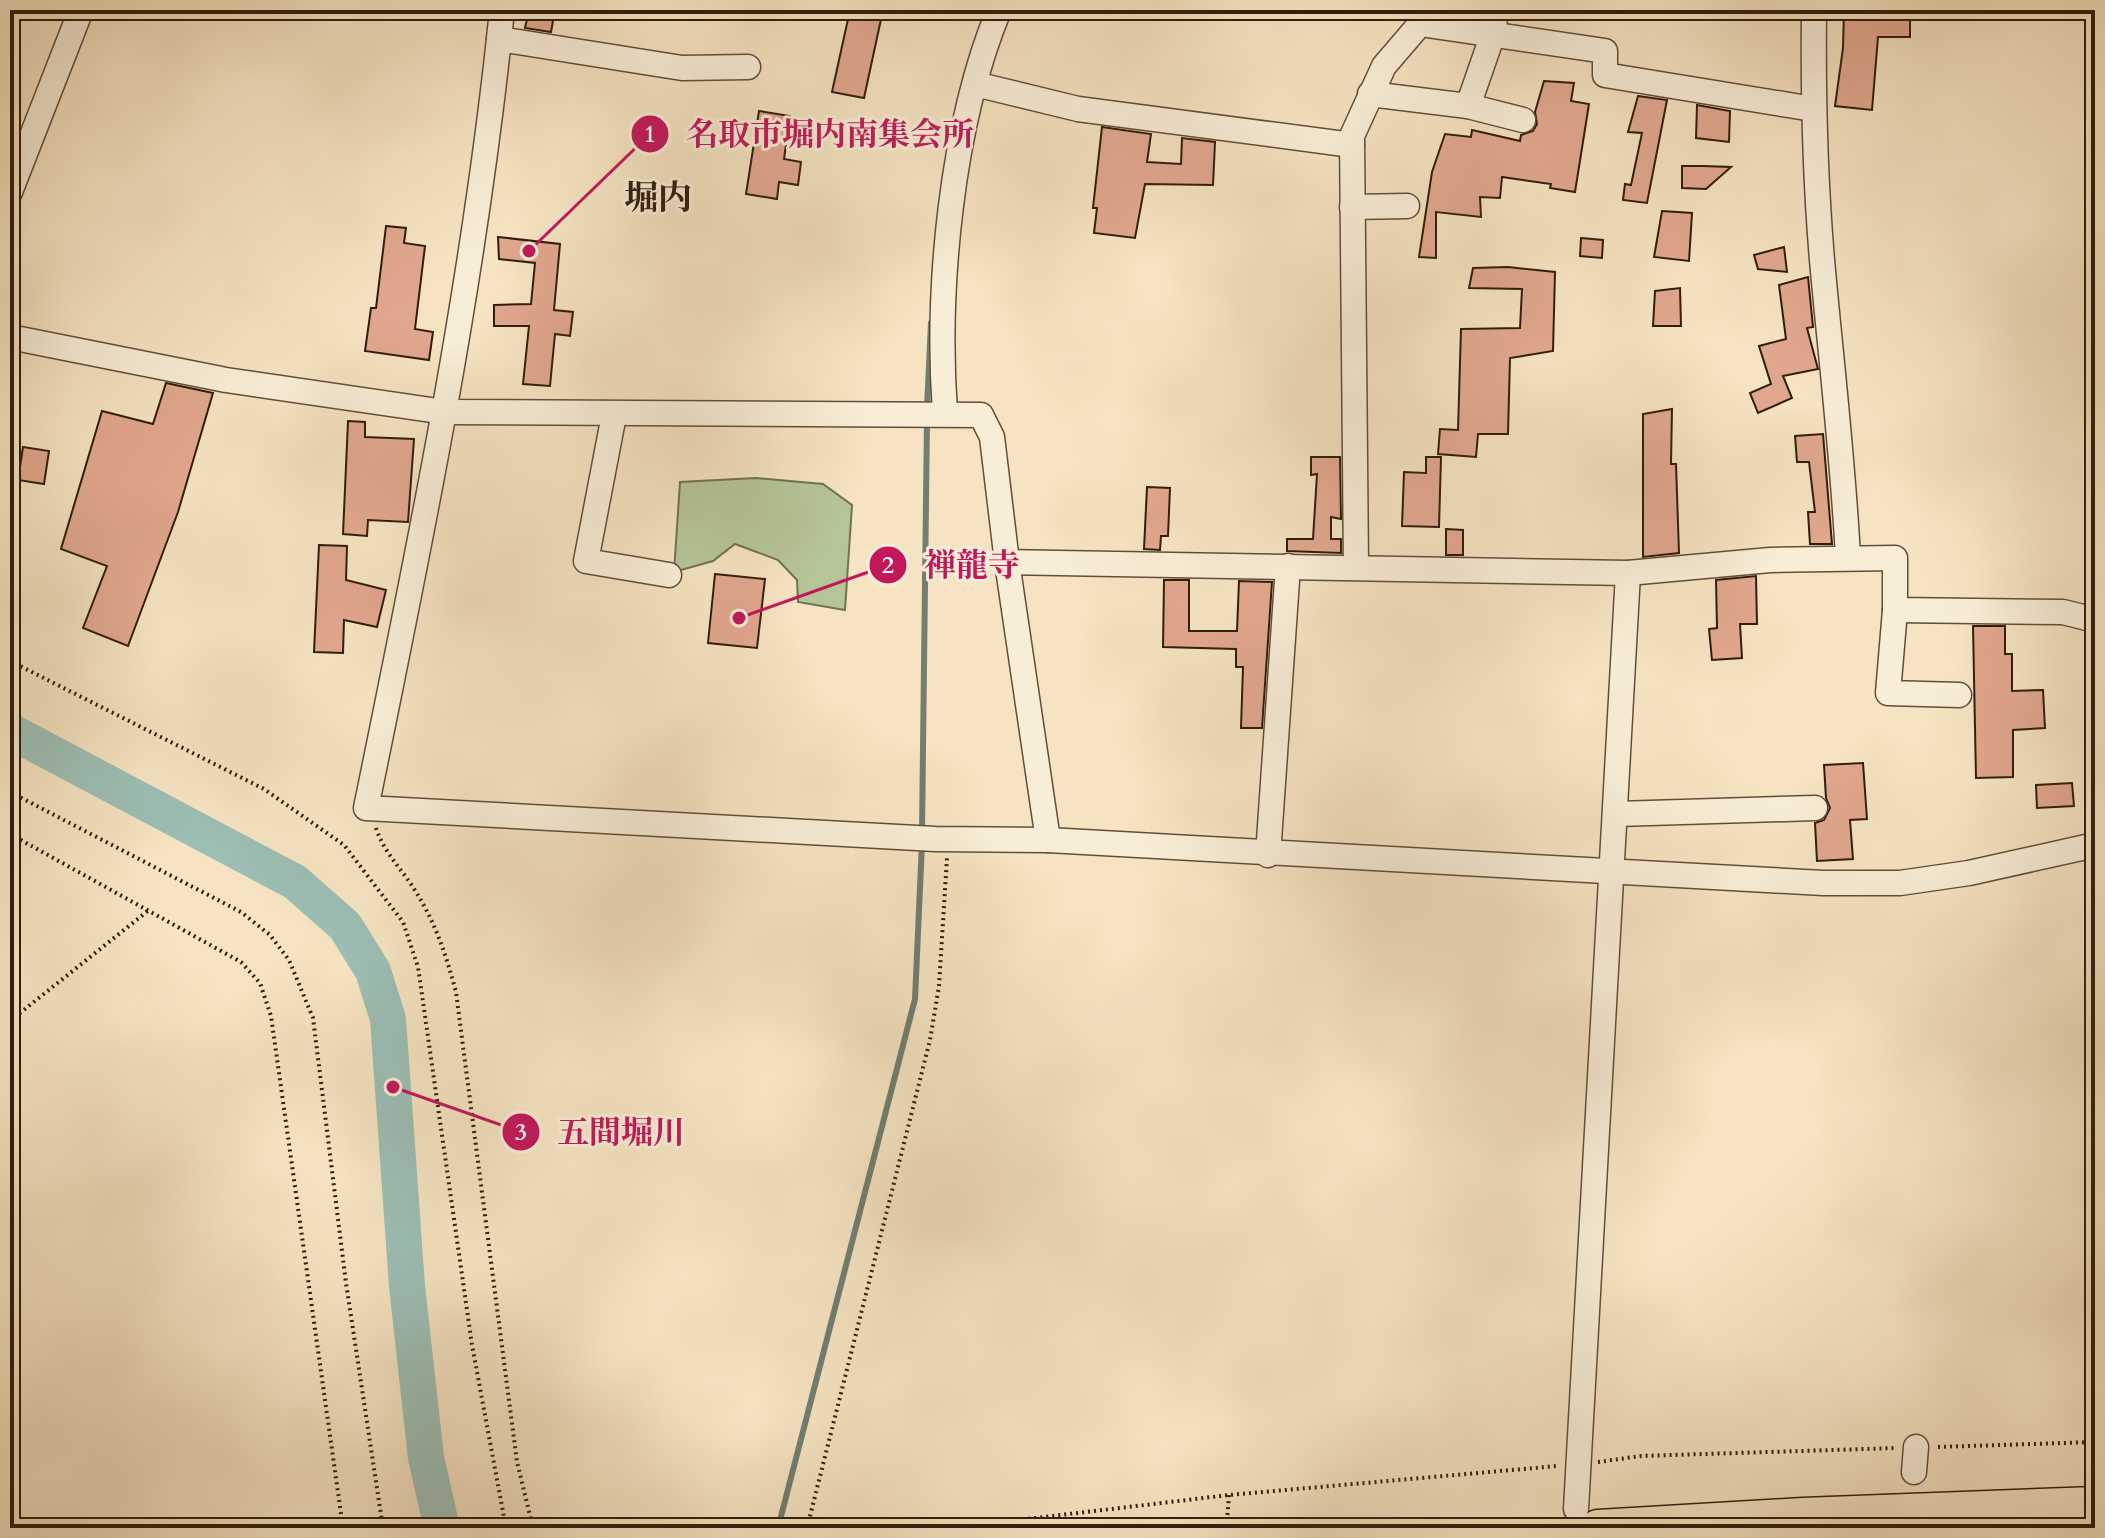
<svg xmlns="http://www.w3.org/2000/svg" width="2105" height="1538" font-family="Cardo,'Noto Serif JP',serif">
<rect width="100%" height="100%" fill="#f5e3c1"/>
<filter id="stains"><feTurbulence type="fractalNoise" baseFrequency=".0025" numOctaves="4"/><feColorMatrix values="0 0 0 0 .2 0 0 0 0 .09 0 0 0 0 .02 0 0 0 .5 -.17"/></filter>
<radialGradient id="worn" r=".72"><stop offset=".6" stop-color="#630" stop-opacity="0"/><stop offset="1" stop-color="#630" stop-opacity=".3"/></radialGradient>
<polygon fill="#b5c598" stroke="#727152" stroke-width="2" points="756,478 823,484 852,505 845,610 798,602 797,580 778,560 735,544 713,561 674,572 680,482"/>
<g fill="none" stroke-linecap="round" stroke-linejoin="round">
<g stroke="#717e71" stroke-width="6">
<polyline points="927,408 931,323"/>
<polyline points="922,832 927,419"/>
<polyline points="778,1528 915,999 922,843"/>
</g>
<polyline stroke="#9cbeb4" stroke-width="36" points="10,731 295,882 345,926 373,971 388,1019 407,1286 426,1458 442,1528"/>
</g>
<g fill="#e1a78e" stroke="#301d0c" stroke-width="2">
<polygon points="529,10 555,10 551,32 525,28"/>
<polygon points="850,10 883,10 864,98 832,92"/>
<polygon points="1844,10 1910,10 1910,37 1878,37 1872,110 1835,106 1843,48"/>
<polygon points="1544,81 1574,83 1571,101 1589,104 1575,192 1550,188 1551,184 1502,177 1500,198 1480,197 1481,217 1436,212 1436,258 1419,257 1432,172 1445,134 1471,137 1472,130 1520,141 1521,135 1533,131 1537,124 1535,112"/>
<polygon points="1638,96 1667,100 1647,203 1623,200 1625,184 1631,185 1642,133 1628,132"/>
<polygon points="1697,105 1730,111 1729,142 1696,138"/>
<polygon points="759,111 790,116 784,159 801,162 798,185 779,182 777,199 746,194"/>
<polygon points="1102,127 1151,134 1147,162 1181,164 1182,138 1215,142 1213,185 1145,184 1135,238 1094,233 1097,208 1093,208"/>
<polygon points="1682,166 1703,166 1731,167 1706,189 1682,188"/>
<polygon points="1662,211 1692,213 1689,261 1654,257"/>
<polygon points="386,226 406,228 404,243 425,246 415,329 433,332 429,360 365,351 371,308 376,308"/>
<polygon points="498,237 560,244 554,310 573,312 570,336 555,334 550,386 523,384 529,326 494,326 494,305 531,304 535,263 499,259"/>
<polygon points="1581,238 1603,240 1602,258 1580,256"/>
<polygon points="1784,247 1787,272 1758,269 1754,255"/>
<polygon points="1508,267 1555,272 1553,351 1510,358 1508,434 1478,434 1476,457 1438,454 1440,429 1458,430 1461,329 1520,328 1522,289 1469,288 1473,268"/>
<polygon points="1808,277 1813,327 1807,328 1818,369 1783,376 1792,398 1758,413 1750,393 1771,384 1759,346 1786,339 1779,285"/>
<polygon points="1680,288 1681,326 1653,326 1655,291"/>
<polygon points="166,383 213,393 178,512 128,646 83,628 107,566 61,549 102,411 153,424"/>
<polygon points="1672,409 1671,464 1676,464 1679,553 1643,557 1643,414"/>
<polygon points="348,421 365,422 365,437 414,439 408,522 368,520 367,536 343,534"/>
<polygon points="1823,434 1832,544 1810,544 1808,512 1815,512 1809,462 1797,462 1795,436"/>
<polygon points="23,447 49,451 44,484 18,480"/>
<polygon points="1311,457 1340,457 1341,519 1331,517 1331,539 1341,539 1341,553 1287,551 1287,539 1313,539 1317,474 1311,475"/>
<polygon points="1426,457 1441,457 1439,527 1402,526 1404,472 1426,473"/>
<polygon points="1147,487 1170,488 1168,536 1161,536 1160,550 1144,549"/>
<polygon points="1446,529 1463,530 1463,555 1446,555"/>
<polygon points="319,545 347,546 346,580 386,590 377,627 344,620 343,653 314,652"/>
<polygon points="715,574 765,579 757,648 708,643"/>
<polygon points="1756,576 1757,624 1740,624 1742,658 1712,660 1709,629 1717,628 1716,580"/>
<polygon points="1164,580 1189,580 1189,631 1237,631 1239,581 1272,582 1262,728 1241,728 1243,667 1236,667 1236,649 1163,647"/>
<polygon points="1973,626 2005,626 2005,654 2012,654 2012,691 2043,690 2045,728 2013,730 2013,777 1976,778"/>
<polygon points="1863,763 1867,819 1850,820 1853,859 1817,861 1815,823 1824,820 1830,808 1826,798 1824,765"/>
<polygon points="2072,783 2074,806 2037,808 2036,785"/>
</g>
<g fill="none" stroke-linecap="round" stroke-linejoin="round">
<polyline stroke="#cebb9d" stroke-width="24" stroke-dasharray="24 12" stroke-linecap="butt" points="1575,1528 1576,1509"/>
<g stroke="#614e39" stroke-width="27">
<g id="minor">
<path d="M502,10C475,279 420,544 366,808L935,839L1048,840L1823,883H1900L1969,873L2095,845"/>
<polyline points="1496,10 1493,34 1468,106 1523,120"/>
<path d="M1814,10C1813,94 1815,177 1822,260C1831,360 1843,458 1848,558"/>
<polyline points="499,39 682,68 748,67"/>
<polyline points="975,84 1078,109 1352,145"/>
<polyline points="1370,94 1468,106"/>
<polyline points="10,192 81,10"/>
<polyline points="1352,207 1407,206"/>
<polyline points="10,337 226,380 445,412 981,415 992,437 1007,562 1048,840"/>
<path d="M945,413C936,289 951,126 999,10"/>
<polyline points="614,415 586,561 669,575"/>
<polyline points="1007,562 1628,573 1770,560 1895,558 1895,610 2063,612 2095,620"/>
<polyline points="1356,567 1352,136 1384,66 1420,24 1605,51 1605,75 1813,109"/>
<polyline points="1895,610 1888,693 1959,695"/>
<polyline points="1617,814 1815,808"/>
<polyline points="1268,855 1288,566"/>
<polyline points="1914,1472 1916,1447"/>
<polyline points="1576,1509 1628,573"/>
</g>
</g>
<g stroke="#301d0c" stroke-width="39">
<polyline id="highway" points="1598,1528 1803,1516 2095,1505"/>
</g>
<g stroke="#301d0c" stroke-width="4" stroke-dasharray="2 4" stroke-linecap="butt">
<polyline points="10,661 264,789 344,845 403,922 418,967 472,1345 506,1528"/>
<polyline points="10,792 241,912 270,935 289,960 313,1018 346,1283 383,1528"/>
<path d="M376,828C384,853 402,869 416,892C436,924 446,955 456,992L517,1462L533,1528"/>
<polyline points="10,834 241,962 260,983 271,1016 343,1528"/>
<polyline points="10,1021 149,910"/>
<polyline points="1938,1447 2095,1442"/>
<polyline points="1598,1462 1641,1456 1897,1448"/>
<polyline points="1227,1521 1229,1495"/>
<polyline points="807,1528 930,1040 939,986 947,858"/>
<polyline points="951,1528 1229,1495 1557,1466"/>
</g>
<use href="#minor" stroke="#f8edd7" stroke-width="24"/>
<use href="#highway" stroke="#f5e3c1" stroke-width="36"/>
</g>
<g text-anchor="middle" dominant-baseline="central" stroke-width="6" stroke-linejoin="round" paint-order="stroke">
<g font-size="34" font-weight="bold" fill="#301d0c" stroke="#f8edd7">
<text x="658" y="198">堀内</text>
</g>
</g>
<path fill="none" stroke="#c2185b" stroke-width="3" d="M529 251L650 134M739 618L888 565M393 1087L521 1132"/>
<g fill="#c2185b" stroke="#f8edd7" stroke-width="3">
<circle cx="529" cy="251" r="8"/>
<circle cx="739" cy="618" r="8"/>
<circle cx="393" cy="1087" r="8"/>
<circle cx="650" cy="134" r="20"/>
<circle cx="888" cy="565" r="20"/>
<circle cx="521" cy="1132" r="20"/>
</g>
<g font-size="24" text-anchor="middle" font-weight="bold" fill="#fff">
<text x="650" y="142">1</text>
<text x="888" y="573">2</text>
<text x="521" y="1140">3</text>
</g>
<g font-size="32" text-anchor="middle" font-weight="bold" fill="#c2185b" stroke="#f8edd7" stroke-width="6" stroke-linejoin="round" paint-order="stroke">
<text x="830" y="145">名取市堀内南集会所</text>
<text x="972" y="576">禅龍寺</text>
<text x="621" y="1143">五間堀川</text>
</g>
<rect width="2105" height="1538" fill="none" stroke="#f5e3c1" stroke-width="40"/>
<rect x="12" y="12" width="2081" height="1514" fill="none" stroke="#301d0c" stroke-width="4"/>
<rect x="20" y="20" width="2065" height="1498" fill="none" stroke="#301d0c" stroke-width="2"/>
<rect width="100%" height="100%" filter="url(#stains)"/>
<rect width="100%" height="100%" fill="url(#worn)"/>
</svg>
